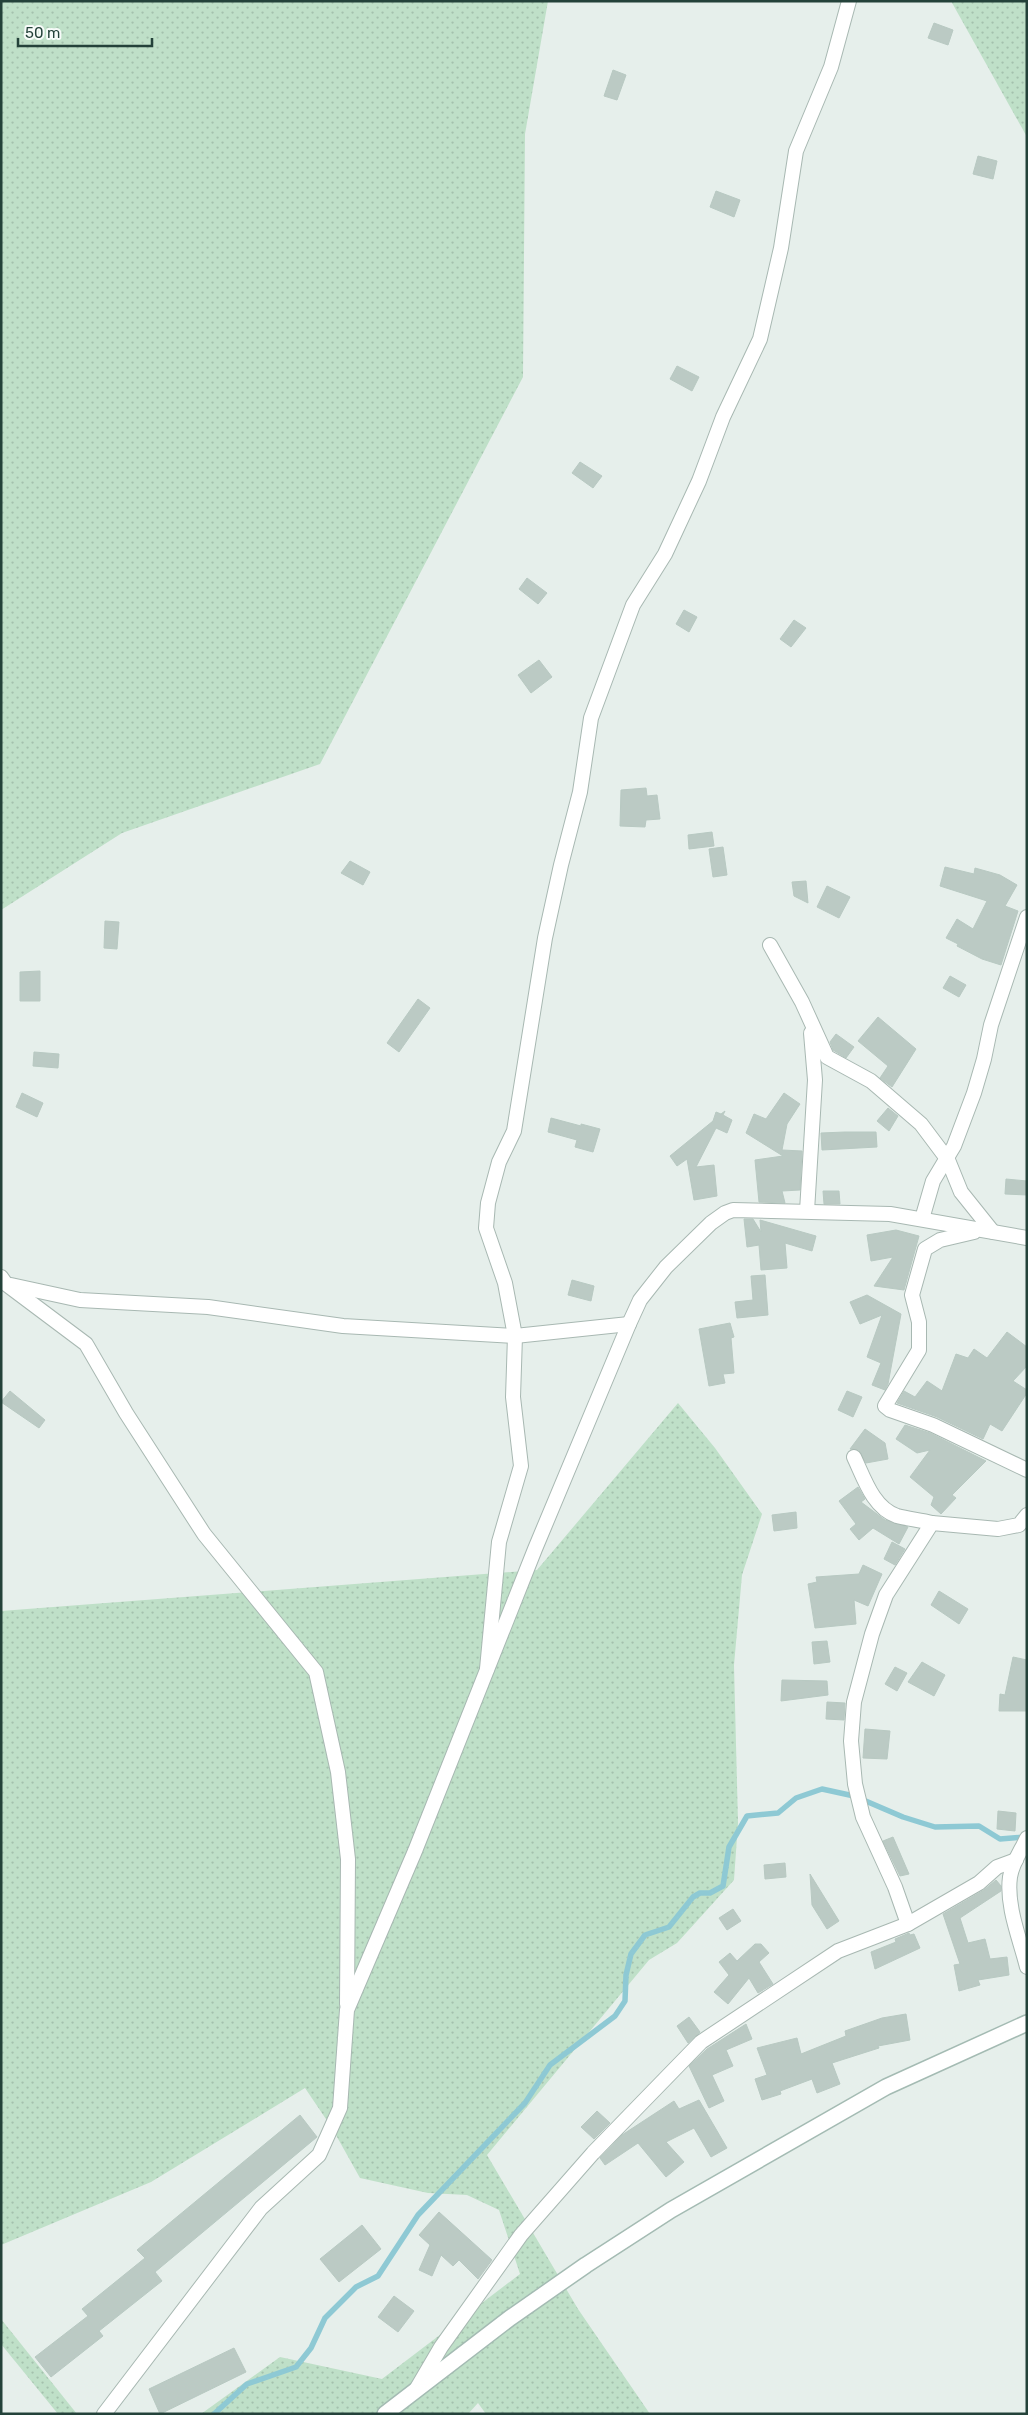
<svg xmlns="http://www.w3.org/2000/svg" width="1028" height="2415" font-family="Rubik,sans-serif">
<defs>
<pattern id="grass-dots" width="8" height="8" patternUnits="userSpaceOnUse" patternTransform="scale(1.25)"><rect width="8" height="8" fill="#bfe0c8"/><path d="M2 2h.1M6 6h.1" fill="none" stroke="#a4c1ad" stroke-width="1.8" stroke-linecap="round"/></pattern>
</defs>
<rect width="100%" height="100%" fill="#e6efeb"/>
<g fill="url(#grass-dots)">
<polygon points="1,1 548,1 525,134 523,377 320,764 122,833 1,910"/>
<polygon points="951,1 1027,1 1027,137"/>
<polygon points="678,1403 715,1448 762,1514 742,1575 734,1665 738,1823 734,1880 677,1943 649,1960 487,2155 578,2309 650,2414 486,2414 478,2403 468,2414 201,2414 280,2357 382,2379 520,2274 499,2210 467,2195 428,2193 360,2178 332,2128 305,2088 151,2182 1,2245 1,1611 537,1570"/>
<polygon points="1,2319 77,2414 58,2414 1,2344"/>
</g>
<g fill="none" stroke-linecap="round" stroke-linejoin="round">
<polyline stroke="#8ec9d4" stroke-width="5.5" points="214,2414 247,2384 296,2367 311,2348 325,2318 356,2287 378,2276 418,2215 525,2103 550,2065 615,2016 625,2001 626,1975 631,1954 645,1935 669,1927 693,1897 700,1893 710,1893 723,1886 729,1847 747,1816 778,1813 796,1798 822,1789 854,1796 903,1817 935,1827 979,1826 1000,1839 1025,1837"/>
</g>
<g fill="#bbcac4" stroke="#b8c9c2">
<polygon points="934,23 953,30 948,45 928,38"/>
<polygon points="613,70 626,75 617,100 604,96"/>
<polygon points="978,156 997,161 993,179 973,174"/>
<polygon points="716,191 740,200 734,217 710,207"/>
<polygon points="677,366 699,377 692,391 670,379"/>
<polygon points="580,462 602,476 593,488 572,473"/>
<polygon points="527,578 547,593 538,604 519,589"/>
<polygon points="684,610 697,617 689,632 676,624"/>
<polygon points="794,620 806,628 791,647 780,639"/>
<polygon points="539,660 552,677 531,693 518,675"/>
<polygon points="646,788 647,796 657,795 660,819 646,820 645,827 620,826 621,790"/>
<polygon points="712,832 714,846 689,849 688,835"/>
<polygon points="723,847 727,875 713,877 709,849"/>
<polygon points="350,861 370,872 363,885 341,873"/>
<polygon points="945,867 974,874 975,868 1000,875 1017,885 1005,906 1018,911 1001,965 982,959 957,946 958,944 946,938 957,919 973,929 987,901 940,886"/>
<polygon points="806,881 808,903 794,896 792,882"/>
<polygon points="827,886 850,897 839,918 817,907"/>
<polygon points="105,921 119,922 117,949 104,948"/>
<polygon points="40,971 40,1001 20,1001 20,972"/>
<polygon points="950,976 966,985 959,997 943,988"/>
<polygon points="418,999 430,1008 399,1052 387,1043"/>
<polygon points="878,1017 916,1049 892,1087 880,1078 888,1066 858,1041"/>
<polygon points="836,1034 854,1047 846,1058 833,1050 830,1042"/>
<polygon points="34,1052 59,1054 58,1068 33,1066"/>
<polygon points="22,1093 43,1103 37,1117 16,1107"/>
<polygon points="784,1093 800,1104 787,1124 782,1150 802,1151 800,1190 782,1191 785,1203 759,1202 755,1160 783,1156 746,1133 754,1114 766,1119"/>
<polygon points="888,1108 898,1116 889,1131 877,1121"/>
<polygon points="725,1111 723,1115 732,1120 727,1133 716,1128 696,1167 714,1165 717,1196 694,1200 687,1159 677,1166 670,1156 713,1121 716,1112 721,1114"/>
<polygon points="551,1118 581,1126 581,1124 600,1129 593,1152 575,1147 577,1140 548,1132"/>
<polygon points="845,1132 876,1132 877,1147 822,1150 821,1133"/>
<polygon points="1006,1179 1027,1181 1027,1195 1005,1194"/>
<polygon points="823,1191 839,1191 840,1204 824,1204"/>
<polygon points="744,1219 753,1219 761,1232 760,1220 816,1236 812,1251 785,1243 787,1268 761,1270 759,1245 747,1247"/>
<polygon points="896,1230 919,1236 904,1290 874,1286 893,1257 871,1261 867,1235"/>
<polygon points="765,1275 768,1315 737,1318 735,1302 753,1300 751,1276"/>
<polygon points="572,1280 594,1286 591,1301 568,1295"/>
<polygon points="867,1295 901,1314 888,1384 885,1390 872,1385 881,1363 867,1357 882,1315 860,1324 850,1302"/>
<polygon points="730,1323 734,1337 731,1338 734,1373 723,1374 725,1383 709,1386 699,1329"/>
<polygon points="1007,1332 1027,1347 1027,1366 1013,1381 1027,1390 1027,1393 1002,1431 990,1424 983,1439 937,1417 897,1403 904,1391 915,1397 927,1381 942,1391 956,1354 968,1358 974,1349 987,1358"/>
<polygon points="10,1391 45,1420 39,1428 1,1402"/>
<polygon points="847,1391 862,1397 853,1417 838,1410"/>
<polygon points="905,1425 930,1433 986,1461 952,1495 956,1498 941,1514 931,1505 934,1497 910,1477 930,1450 917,1453 896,1439"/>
<polygon points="865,1429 885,1443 888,1459 866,1463 859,1450 850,1449"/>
<polygon points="858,1487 865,1499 861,1502 885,1520 908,1527 899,1544 873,1528 859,1540 850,1529 856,1524 839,1501"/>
<polygon points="796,1512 797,1528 774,1531 772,1515"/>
<polygon points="892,1542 905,1549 895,1565 884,1559"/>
<polygon points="863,1565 882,1574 868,1606 854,1600 856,1624 815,1628 808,1584 817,1582 816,1577 859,1574"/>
<polygon points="939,1591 968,1609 959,1624 931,1605"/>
<polygon points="827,1641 830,1662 814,1664 812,1642"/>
<polygon points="1013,1657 1027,1660 1027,1711 999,1711 1000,1694 1005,1695"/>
<polygon points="922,1662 945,1675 934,1696 908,1682"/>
<polygon points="895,1667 907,1673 897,1691 885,1684"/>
<polygon points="782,1680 827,1681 828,1695 781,1701"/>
<polygon points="827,1702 845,1703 844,1720 826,1719"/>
<polygon points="865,1729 890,1731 887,1759 863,1758"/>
<polygon points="998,1811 1016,1813 1015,1831 997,1829"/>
<polygon points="893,1837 909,1874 900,1876 883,1841"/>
<polygon points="785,1863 786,1877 765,1879 764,1865"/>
<polygon points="810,1874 839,1921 827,1929 812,1905"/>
<polygon points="996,1880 1001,1886 1001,1891 960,1918 968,1943 985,1939 990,1959 1007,1957 1009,1975 978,1980 980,1985 959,1991 954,1965 960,1964 943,1914 984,1890"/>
<polygon points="733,1909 741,1921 727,1930 719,1918"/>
<polygon points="909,1933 910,1935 914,1934 920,1948 875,1969 871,1952 896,1942 895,1939"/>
<polygon points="755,1944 761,1944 769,1953 759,1962 773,1984 758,1993 749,1978 728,2004 714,1992 729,1975 719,1962 730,1953 737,1961"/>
<polygon points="906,2014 910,2040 878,2046 879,2048 832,2063 840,2084 817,2093 812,2079 780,2091 781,2094 762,2100 755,2079 767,2075 757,2048 797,2038 801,2054 846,2036 845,2031 882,2018"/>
<polygon points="689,2017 700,2032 688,2043 677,2026"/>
<polygon points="746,2024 752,2039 726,2050 733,2066 712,2075 724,2101 709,2108 689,2066 707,2049"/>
<polygon points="699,2100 727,2148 711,2157 694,2128 666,2142 684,2162 666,2177 638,2143 605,2165 600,2158 622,2135 674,2101 679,2109"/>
<polygon points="597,2111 610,2123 594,2139 581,2127"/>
<polygon points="300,2115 317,2137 155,2272 162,2281 99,2331 103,2336 51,2377 35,2357 88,2316 82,2309 145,2258 137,2250"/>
<polygon points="439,2212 492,2260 478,2279 459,2260 453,2266 441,2255 432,2276 419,2270 430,2245 419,2235"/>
<polygon points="362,2225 381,2249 339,2282 320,2259"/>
<polygon points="394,2296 414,2311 398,2332 378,2317"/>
<polygon points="234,2348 246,2372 160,2414 149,2389"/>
</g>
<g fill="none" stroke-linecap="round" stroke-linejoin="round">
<g stroke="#a8b8b2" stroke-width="16">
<g id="street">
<polyline points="770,945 802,1002 827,1057 871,1081 921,1124 948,1160 961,1192 993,1232"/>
<polyline points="807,1211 815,1080 811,1033"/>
<polyline points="922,1219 933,1181 954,1146 974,1093 984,1059 991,1025 1027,917"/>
<polyline points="974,1232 940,1240 925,1249 912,1295 919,1322 919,1350 885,1406 890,1410 933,1425 1027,1470"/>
<polyline points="1,1277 6,1284 86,1344 126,1413 204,1534 316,1672 338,1772 348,1859 347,2004"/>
<polyline points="11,1285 80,1300 208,1307 343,1326 515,1336 629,1324"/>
<path d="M854,1457C864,1478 873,1508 897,1516C908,1519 920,1520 932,1523"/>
<polyline points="487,1669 499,1542 521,1466 513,1397 515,1336 505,1283 486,1228 488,1203 499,1162 514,1131 545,938 561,865 580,792 591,718 633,605 665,554 699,481 723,417 760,339 781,248 796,151 831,67 849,1"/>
<path d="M1027,1838C1021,1851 1012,1863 1010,1877C1006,1906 1020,1939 1027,1967"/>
<polyline points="908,1924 895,1887 863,1817 855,1784 851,1741 854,1702 872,1634 886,1595 932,1523 998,1529 1019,1525 1027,1515"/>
<polyline points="417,2388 441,2347 521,2235 593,2153 701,2042 838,1951 908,1924 979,1883 997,1867 1016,1860"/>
<polyline points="104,2414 261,2208 319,2155 340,2108 347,2010 415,1851 535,1549 629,1324 640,1300 666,1267 711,1223 725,1213 733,1210 890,1214 1027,1238"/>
</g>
</g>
<g stroke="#a4bbb3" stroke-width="18">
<polyline id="secondary" points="385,2414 510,2318 586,2265 671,2210 886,2087 1027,2023"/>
</g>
<use href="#street" stroke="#fff" stroke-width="14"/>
<use href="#secondary" stroke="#fff" stroke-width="15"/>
</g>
<rect width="1028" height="2415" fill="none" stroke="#24423a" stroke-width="5"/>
<path d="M18 38v8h134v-8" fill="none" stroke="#24423a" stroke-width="2.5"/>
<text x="25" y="38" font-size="15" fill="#24423a" stroke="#f7fbf9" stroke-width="4" paint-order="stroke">50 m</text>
</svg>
